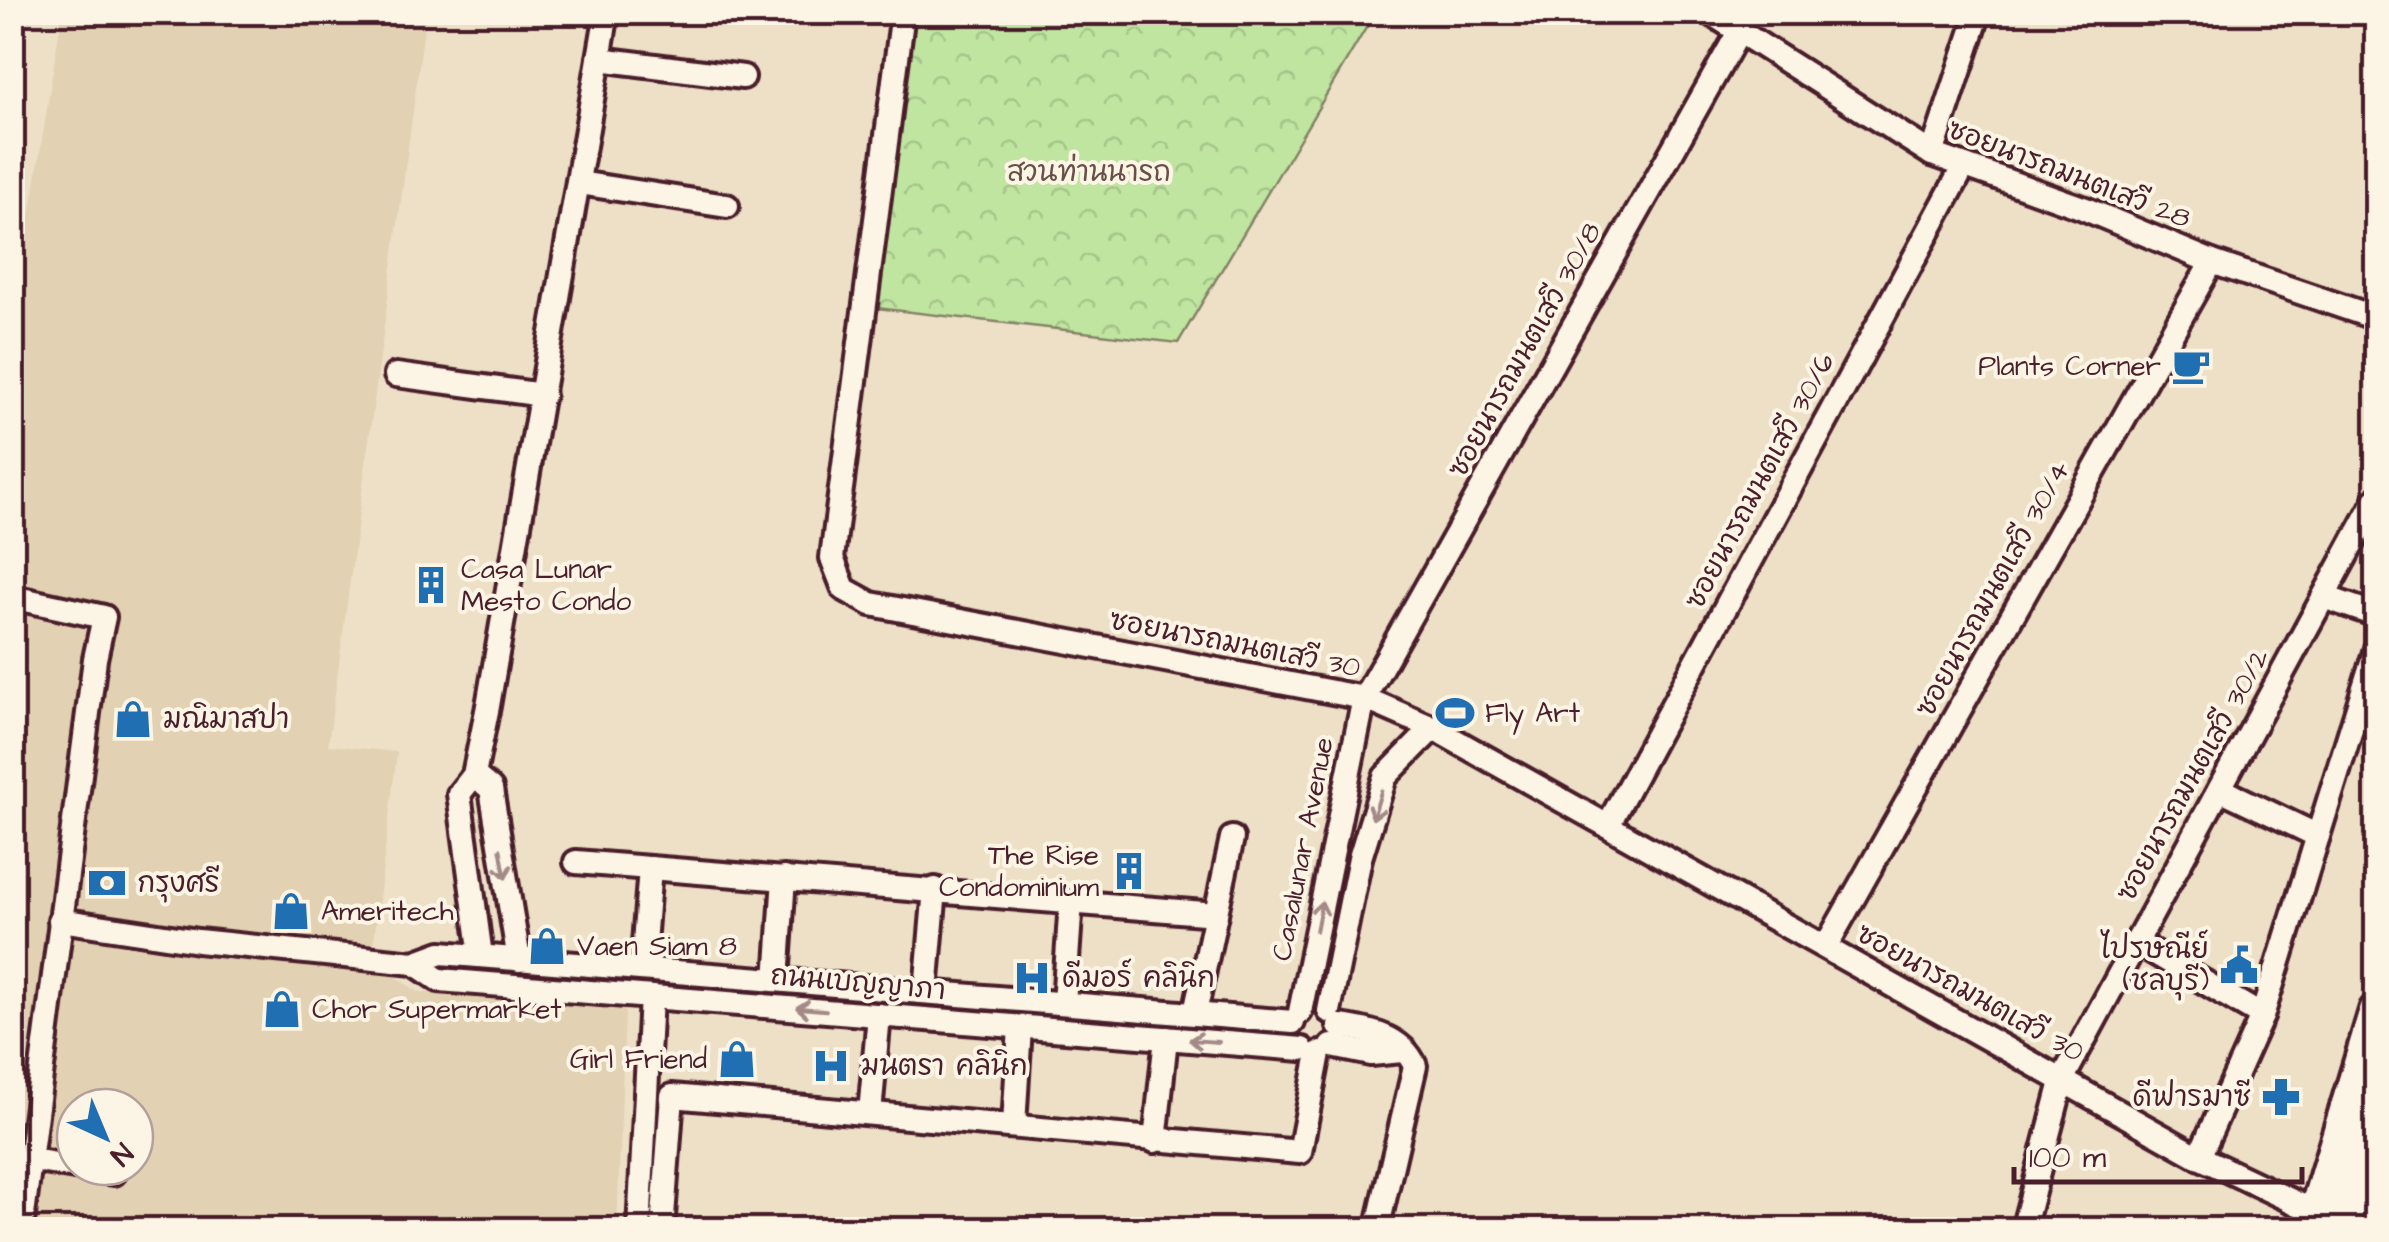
<svg xmlns="http://www.w3.org/2000/svg" width="2389" height="1242" font-family="'Architects Daughter','Playpen Sans Thai',sans-serif">
<defs>
<pattern id="park-crowns" width="20" height="18" patternUnits="userSpaceOnUse" patternTransform="scale(2.5)"><rect width="20" height="18" fill="#bfe5a0"/><path d="M2 6a3 3 0 1 1 6 0M12 15a3 3 0 1 1 6 0" fill="none" stroke="#a6c48a"/></pattern>
</defs>
<rect width="100%" height="100%" fill="#ede0c7"/>
<filter id="ink" filterUnits="userSpaceOnUse"><feTurbulence type="fractalNoise" baseFrequency=".01" numOctaves="2"/><feDisplacementMap in="SourceGraphic" scale="20" xChannelSelector="R" yChannelSelector="G"/><feConvolveMatrix kernelMatrix="1 2 1 2 8 2 1 2 1" color-interpolation-filters="sRGB"/></filter>
<g filter="url(#ink)">
<g fill="#e2d1b2" fill-rule="evenodd">
<polygon points="62,13 426,13 328,745 397,752 373,948 70,913 111,615 13,593 13,325"/>
<path d="M13,612L87,628L46,933L168,952L393,975L418,992L625,1008L617,1229L13,1230ZM75,1107H135V1167H75Z"/>
</g>
<polygon fill="url(#park-crowns)" stroke="#848266" stroke-width="2.5" points="915,13 915,12 1375,13 1178,343 876,308"/>
<g fill="none" stroke-linecap="round" stroke-linejoin="round">
<g stroke="#4a1f2b" stroke-width="30">
<g id="street">
<polyline points="903,12 832,558 844,589 871,604 1364,698 1433,728 2199,1157 2315,1212"/>
<polyline points="1709,12 1932,154 2083,208 2212,262 2376,318"/>
<polyline points="599,59 743,77"/>
<polyline points="1932,154 1979,12"/>
<polyline points="579,183 727,206"/>
<polyline points="396,375 543,395"/>
<polyline points="12,597 104,617 95,659 21,1230"/>
<polyline points="2324,597 2376,615"/>
<polyline points="474,775 491,789 519,960"/>
<polyline points="2220,789 2318,836"/>
<polyline points="1608,825 1964,166"/>
<polyline points="576,862 1216,914"/>
<polyline points="60,920 198,941 414,963 441,953 1293,1022"/>
<polyline points="2136,942 2262,1016"/>
<polyline points="1826,946 2212,262"/>
<polyline points="481,956 459,794 474,775 488,706 607,12"/>
<polyline points="414,963 439,980 1302,1049"/>
<polyline points="642,969 650,868"/>
<polyline points="777,980 784,878"/>
<polyline points="926,991 935,889"/>
<polyline points="1064,1003 1071,901"/>
<polyline points="1329,1011 1360,858 1385,777 1433,728"/>
<polyline points="1300,1012 1364,698 1739,32"/>
<polyline points="1195,1013 1232,838"/>
<path d="M1339,1026C1369,1030 1402,1036 1415,1066L1377,1230"/>
<polyline points="1332,1046 1371,1054 1402,1051"/>
<polyline points="870,1113 879,1015"/>
<polyline points="1014,1125 1020,1027"/>
<polyline points="1155,1141 1166,1038"/>
<polyline points="2199,1157 2262,1016 2376,649"/>
<polyline points="32,1160 75,1167"/>
<polyline points="76,1167 114,1173"/>
<polyline points="639,1230 651,997"/>
<polyline points="662,1230 672,1096 1300,1152 1319,1053"/>
<polyline points="2023,1230 2063,1078 2376,500"/>
</g>
</g>
<g stroke="#4a1f2b" stroke-width="40">
<g id="secondary">
<polyline points="2310,1230 2376,1011"/>
<polyline points="2341,1230 2376,1115"/>
</g>
</g>
<use href="#street" stroke="#fcf5e5" stroke-width="22"/>
<use href="#secondary" stroke="#fcf5e5" stroke-width="32"/>
</g>
<defs><path id="oneway-shaft" d="M-6 0H5M1.5-3L5.5 0L1.5 3" fill="none" stroke-width="1.6" stroke-linecap="round" stroke-linejoin="round" transform="scale(2.5)"/></defs>
<g stroke="#a38a88">
<use href="#oneway-shaft" transform="translate(1377 805) rotate(107)"/>
<use href="#oneway-shaft" transform="translate(503 864) rotate(80)"/>
<use href="#oneway-shaft" transform="translate(1319 916) rotate(-79)"/>
<use href="#oneway-shaft" transform="translate(811 1009) rotate(-175)"/>
<use href="#oneway-shaft" transform="translate(1204 1041) rotate(-176)"/>
</g>
</g>
<defs>
<g id="cafe-bare" transform="scale(3)"><path d="M-5.5-4.5H6V0H3Q3 3.5 0 3.5H-2.5Q-5.5 3.5-5.5 0ZM3-3.2v2h1.7v-2ZM-6 4.5H4V6H-6Z" fill="#1f6fb2" stroke="#fcf5e5" stroke-width="2.5" paint-order="stroke"/></g>
<g id="building-bare" transform="scale(3)"><path d="M-4-6H4V6H1V3H-1V6H-4ZM-2.5-4.3h1.7v1.8h-1.7ZM.8-4.3h1.7v1.8H.8ZM-2.5-1h1.7V.8h-1.7ZM.8-1h1.7V.8H.8Z" fill="#1f6fb2" stroke="#fcf5e5" stroke-width="2.5" paint-order="stroke"/></g>
<g id="stadium-bare" transform="scale(3)"><path d="M0-5a6.5 5 0 1 0 0 10a6.5 5 0 1 0 0-10ZM-3.5-1.8h7v3.6h-7Z" fill="#1f6fb2" stroke="#fcf5e5" stroke-width="2.5" paint-order="stroke"/></g>
<g id="shop-bare" transform="scale(3)"><path d="M-5-2.5h2.3a2.7 3.5 0 0 1 5.4 0H5L5.5 6h-11ZM-1.5-2.5h3a1.5 2.3 0 0 0-3 0Z" fill="#1f6fb2" stroke="#fcf5e5" stroke-width="2.5" paint-order="stroke"/></g>
<g id="bank-bare" transform="scale(3)"><path d="M-6-4H6V4H-6ZM0-2.3a2.3 2.3 0 1 0 0 4.6a2.3 2.3 0 1 0 0-4.6Z" fill="#1f6fb2" stroke="#fcf5e5" stroke-width="2.5" paint-order="stroke"/></g>
<g id="civic-bare" transform="scale(3)"><path d="M-.6-6.5H3V-4.5H.6V-3L4-1V1h2V6H-6V1h2V-1L-.6-3ZM-1.2 2.5V6h2.4V2.5Z" fill="#1f6fb2" stroke="#fcf5e5" stroke-width="2.5" paint-order="stroke"/></g>
<g id="hospital-bare" transform="scale(3)"><path d="M-5-5h3v3.5h4V-5h3V5h-3V1.5h-4V5h-3Z" fill="#1f6fb2" stroke="#fcf5e5" stroke-width="2.5" paint-order="stroke"/></g>
<g id="pharmacy-bare" transform="scale(3)"><path d="M-2-6h4v4h4v4h-4v4h-4v-4h-4v-4h4Z" fill="#1f6fb2" stroke="#fcf5e5" stroke-width="2.5" paint-order="stroke"/></g>
</defs>
<g fill-rule="evenodd">
<use href="#cafe-bare" x="2191" y="366"/>
<use href="#building-bare" x="431" y="585"/>
<use href="#stadium-bare" x="1455" y="713"/>
<use href="#shop-bare" x="133" y="719"/>
<use href="#building-bare" x="1129" y="871"/>
<use href="#bank-bare" x="107" y="883"/>
<use href="#shop-bare" x="291" y="911"/>
<use href="#shop-bare" x="547" y="946"/>
<use href="#civic-bare" x="2239" y="965"/>
<use href="#hospital-bare" x="1032" y="978"/>
<use href="#shop-bare" x="282" y="1009"/>
<use href="#shop-bare" x="737" y="1059"/>
<use href="#hospital-bare" x="831" y="1066"/>
<use href="#pharmacy-bare" x="2281" y="1097"/>
</g>
<g text-anchor="middle" dominant-baseline="central" stroke-width="8" stroke-linejoin="round" paint-order="stroke">
<g font-size="28" fill="#675048" stroke="#fcf5e5">
<text x="1089" y="172">สวนท่านนารถ</text>
</g>
<g font-size="28" fill="#4a1f2b" stroke="#fcf5e5">
<text transform="translate(2069 174) rotate(21)">ซอยนารถมนตเสวี 28</text>
<text transform="translate(1525 350) rotate(-61)">ซอยนารถมนตเสวี 30/8</text>
<text transform="translate(1760 481) rotate(-62)">ซอยนารถมนตเสวี 30/6</text>
<text transform="translate(1993 589) rotate(-61)">ซอยนารถมนตเสวี 30/4</text>
<text transform="translate(1235 644) rotate(11)">ซอยนารถมนตเสวี 30</text>
<text transform="translate(2193 775) rotate(-61)">ซอยนารถมนตเสวี 30/2</text>
<text transform="translate(1303 849) rotate(-79)">Casalunar Avenue</text>
<text transform="translate(858 983) rotate(5)">ถนนเบญญาภา</text>
<text transform="translate(1970 993) rotate(29)">ซอยนารถมนตเสวี 30</text>
</g>
<g font-size="28" fill="#4a1f2b" stroke="#fcf5e5" text-anchor="start">
<text x="2161" y="366" text-anchor="end">Plants Corner</text>
<text x="461" y="569">Casa Lunar<tspan x="461" dy="32">Mesto Condo</tspan></text>
<text x="1485" y="713">Fly Art</text>
<text x="163" y="719">มณิมาสปา</text>
<text x="1099" y="855" text-anchor="end">The Rise<tspan x="1099" dy="32">Condominium</tspan></text>
<text x="137" y="883">กรุงศรี</text>
<text x="321" y="911">Ameritech</text>
<text x="577" y="946">Vaen Siam 8</text>
<text x="2209" y="949" text-anchor="end">ไปรษณีย์<tspan x="2209" dy="32">(ชลบุรี)</tspan></text>
<text x="1062" y="978">ดีมอร์ คลินิก</text>
<text x="312" y="1009">Chor Supermarket</text>
<text x="707" y="1059" text-anchor="end">Girl Friend</text>
<text x="861" y="1066">มนตรา คลินิก</text>
<text x="2251" y="1097" text-anchor="end">ดีฟารมาซี</text>
</g>
</g>
<rect width="2389" height="1242" fill="none" stroke="#fcf5e5" stroke-width="50"/>
<rect x="25" y="25" width="2339" height="1192" fill="none" stroke="#4a1f2b" stroke-width="4" filter="url(#ink)"/>
<g transform="translate(105 1137) rotate(136)"><circle r="48" fill="#fcf5e5" stroke="#b59f9b" stroke-width="2.5"/>
<path d="M0-8L18 38L0 25L-18 38Z" fill="#1f6fb2"/>
<text y="-15" font-size="28" font-weight="bold" text-anchor="middle" fill="#4a1f2b">N</text>
</g>
<path d="M2014 1167v15h288v-15" fill="none" stroke="#4a1f2b" stroke-width="5"/>
<text x="2029" y="1167" font-size="30" fill="#4a1f2b" stroke="#fcf5e5" stroke-width="8" paint-order="stroke">100 m</text>
</svg>
